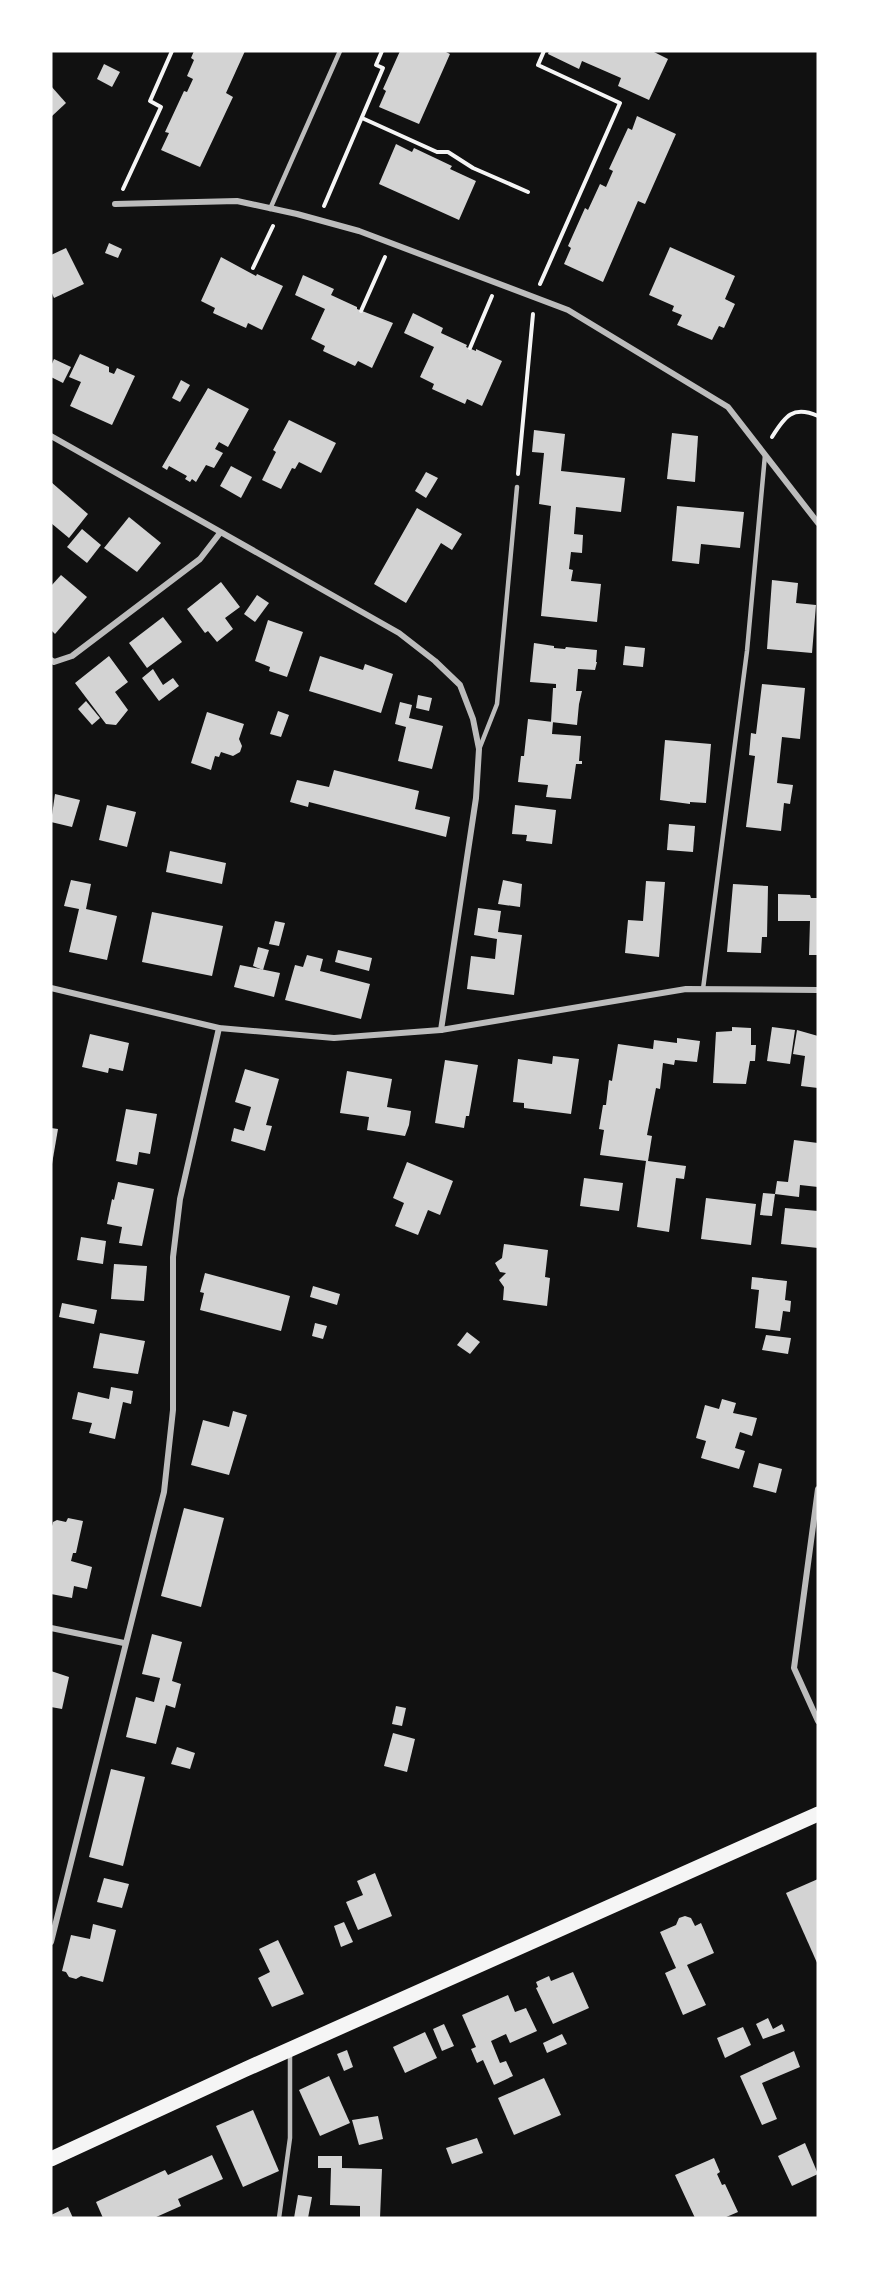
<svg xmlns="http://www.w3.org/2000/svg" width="869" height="2269" font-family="Montserrat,sans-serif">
<rect width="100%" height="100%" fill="#111"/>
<g fill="#d3d3d3">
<polygon points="194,51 245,51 226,93 233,97 200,167 161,150 169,133 165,132 184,91 187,92 193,79 187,76 194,60 191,58"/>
<polygon points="400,51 444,51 450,54 419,124 379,107 386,91 383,89"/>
<polygon points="549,51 652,51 668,59 649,100 618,86 621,78 582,61 579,69 548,54"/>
<polygon points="104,64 120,72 112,87 97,79"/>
<polygon points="51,86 66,103 51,117"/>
<polygon points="637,116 676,134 645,204 638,201 603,282 564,264 571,248 568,246 585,208 588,210 600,184 606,187 613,171 609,169 628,128 632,130"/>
<polygon points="396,144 412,152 414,148 452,166 450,169 476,181 459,220 379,184"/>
<polygon points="109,243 122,249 118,258 105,253"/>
<polygon points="670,247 735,276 725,299 735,304 724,328 719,326 712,340 677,325 682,315 672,311 674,306 649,295"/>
<polygon points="66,248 84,284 54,298 51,291 51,255"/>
<polygon points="221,257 256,276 257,274 283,286 262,330 248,323 246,328 213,313 215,308 201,301"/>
<polygon points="303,275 334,289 331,295 357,307 357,309 393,323 372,368 358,361 355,366 323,351 325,346 311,339 325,309 295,295"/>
<polygon points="413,313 443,328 441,333 467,345 466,347 476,351 476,349 502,361 482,406 467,399 465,404 432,389 434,384 420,377 434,347 404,333"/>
<polygon points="80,354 109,367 109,372 114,374 117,368 135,376 112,425 70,406 81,382 69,377"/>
<polygon points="54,359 71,367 63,383 51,377 51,366"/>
<polygon points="181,380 190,385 180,402 172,398"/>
<polygon points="208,388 249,409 228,447 219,442 215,449 223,453 214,468 206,465 196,482 192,479 190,482 185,479 187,476 169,466 167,470 162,467"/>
<polygon points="289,420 336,443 321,473 299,462 295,469 292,468 281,489 262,480 276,452 273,450"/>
<polygon points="534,430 565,434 561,471 625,478 621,512 576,507 574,534 583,535 582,553 571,552 569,569 573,570 571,581 601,584 597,622 541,616 551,506 539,504 544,453 532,452"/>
<polygon points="672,433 698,436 695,482 667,479"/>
<polygon points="231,466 252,477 241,498 220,486"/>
<polygon points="426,472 438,478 426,498 415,491"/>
<polygon points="51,482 88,514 69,538 51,523"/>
<polygon points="677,506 744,512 740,548 701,544 699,564 672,561"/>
<polygon points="417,508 462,534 452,550 441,543 406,603 374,584"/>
<polygon points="129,517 161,543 137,572 104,548"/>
<polygon points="82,529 101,545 87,563 67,547"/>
<polygon points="61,575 87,597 55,634 51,630 51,586"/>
<polygon points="772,580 798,583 796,603 816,605 812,653 767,649"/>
<polygon points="221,582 240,607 225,618 233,629 217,642 208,631 205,633 187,609"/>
<polygon points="257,595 269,603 255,622 244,614"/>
<polygon points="163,617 182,642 147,668 129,643"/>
<polygon points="268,620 303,632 287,677 269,671 270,667 255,661"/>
<polygon points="534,643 554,646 554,648 565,649 566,647 597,650 596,662 597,662 595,670 578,669 576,691 582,691 579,704 577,725 551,722 553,688 556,688 556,684 530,682"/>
<polygon points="625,646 645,648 643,667 623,665"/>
<polygon points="109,656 128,682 115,692 128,710 116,725 106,724 75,683"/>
<polygon points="320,656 363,670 365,664 393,674 381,713 309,691"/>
<polygon points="153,669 163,685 173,678 179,686 159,701 142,678"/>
<polygon points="762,684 805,688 800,739 782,737 777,783 793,785 790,804 784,803 781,831 746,827 755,756 749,755 751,733 756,734"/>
<polygon points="418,695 432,698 429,711 416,708"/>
<polygon points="86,701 100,718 92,725 78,709"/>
<polygon points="400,702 412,705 409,718 443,726 432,769 398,761 406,727 395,724"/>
<polygon points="278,711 289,715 281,737 270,734"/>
<polygon points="207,712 244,724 239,739 242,746 240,752 233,756 221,752 219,757 215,756 211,770 191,763"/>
<polygon points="528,719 553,722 552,734 581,736 579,761 582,761 582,764 576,764 571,799 546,797 548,785 518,782 521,756 524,756"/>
<polygon points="665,740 711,744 706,803 690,802 690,804 660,800"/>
<polygon points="334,770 419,791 415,809 450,817 446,837 309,802 308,807 290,802 297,780 329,787"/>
<polygon points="55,794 80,800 72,827 51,822"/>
<polygon points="107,805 136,812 127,847 99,840"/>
<polygon points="515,805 556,810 552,844 526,841 527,835 512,834"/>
<polygon points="669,824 695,826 693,852 667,850"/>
<polygon points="170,851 226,863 222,884 166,872"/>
<polygon points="71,880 91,884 86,909 117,916 107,960 69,952 79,909 64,906"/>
<polygon points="503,880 522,884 520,907 498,904"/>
<polygon points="646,881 665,882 659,957 625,953 628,920 643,921"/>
<polygon points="733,884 768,886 767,937 762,937 761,953 727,952"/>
<polygon points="778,894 810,895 811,898 818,898 818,955 809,955 810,921 778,921"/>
<polygon points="478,908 501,911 498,932 522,935 514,995 467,989 471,956 495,959 497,939 474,935"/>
<polygon points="152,912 223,926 212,976 142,962"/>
<polygon points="275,921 285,923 279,946 269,944"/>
<polygon points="258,947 269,950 263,970 253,966"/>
<polygon points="338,950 372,958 369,971 335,962"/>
<polygon points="307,955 323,959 320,971 370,984 361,1019 285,1000 295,965 303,967"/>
<polygon points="240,965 280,973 274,997 234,987"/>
<polygon points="732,1027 751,1028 751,1045 756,1045 755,1061 750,1061 746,1084 713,1083 716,1032 732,1031"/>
<polygon points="772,1027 795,1030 790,1064 767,1061"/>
<polygon points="797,1030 818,1036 818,1088 801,1086 805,1056 793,1054"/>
<polygon points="90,1034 129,1043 123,1071 109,1068 108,1073 82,1067"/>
<polygon points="677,1038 700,1041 697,1062 675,1060 674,1065 663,1063 660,1089 656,1088 647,1135 652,1136 648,1161 686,1166 684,1179 676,1178 669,1232 637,1227 646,1161 600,1155 604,1130 599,1129 603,1105 606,1105 609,1080 612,1081 618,1044 653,1049 654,1040 677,1043"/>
<polygon points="553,1056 579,1059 571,1114 524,1108 524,1103 513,1102 518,1059 552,1064"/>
<polygon points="445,1060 478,1065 469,1116 466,1116 464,1128 435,1123"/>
<polygon points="245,1069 279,1079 266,1125 272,1126 265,1151 231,1141 234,1128 244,1131 251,1107 235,1102"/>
<polygon points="347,1071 392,1079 387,1107 411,1111 409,1125 405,1136 367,1130 369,1117 340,1113"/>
<polygon points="126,1109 157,1114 150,1154 139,1152 137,1165 116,1161"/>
<polygon points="51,1128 58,1129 52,1164 51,1164"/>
<polygon points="794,1140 818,1143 818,1187 800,1185 799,1197 775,1194 777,1181 788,1182"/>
<polygon points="407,1162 453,1181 440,1215 428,1210 418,1235 395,1226 404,1203 393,1198"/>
<polygon points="584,1178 623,1183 619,1211 580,1206"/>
<polygon points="118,1182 154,1189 142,1246 119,1243 122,1227 107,1224 112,1199 114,1200"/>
<polygon points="763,1193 775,1194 772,1216 760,1215"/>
<polygon points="706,1198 756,1204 751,1245 701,1239"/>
<polygon points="785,1208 818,1211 818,1248 781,1244"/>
<polygon points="81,1237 106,1241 103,1264 77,1260"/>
<polygon points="504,1244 548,1250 545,1277 550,1278 547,1306 503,1300 504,1287 499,1280 506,1273 500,1272 495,1263 502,1258"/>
<polygon points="114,1264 147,1266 144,1301 111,1299"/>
<polygon points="205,1273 290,1296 281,1331 200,1310 204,1293 200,1292"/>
<polygon points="752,1277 787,1281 785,1300 791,1301 790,1312 783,1311 780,1331 755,1328 759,1290 751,1289"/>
<polygon points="313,1286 340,1294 337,1305 310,1297"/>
<polygon points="62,1303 97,1310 94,1324 59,1317"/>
<polygon points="315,1323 327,1326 323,1339 312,1336"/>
<polygon points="467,1332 480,1342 470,1354 457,1345"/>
<polygon points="100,1333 145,1341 138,1374 93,1368"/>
<polygon points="766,1335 791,1338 788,1354 762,1350"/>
<polygon points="111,1387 133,1391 131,1404 123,1402 115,1439 89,1433 92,1423 72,1419 78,1392 109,1399"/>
<polygon points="722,1399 736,1403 733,1413 757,1418 752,1436 740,1432 735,1448 745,1451 739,1469 701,1458 706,1441 696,1438 705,1405 719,1409"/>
<polygon points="233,1411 247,1415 229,1475 191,1465 203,1420 229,1427"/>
<polygon points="759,1463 782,1469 776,1493 753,1487"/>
<polygon points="184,1508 224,1518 201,1607 161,1596"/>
<polygon points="68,1518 83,1521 76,1553 73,1553 71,1561 92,1567 87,1589 74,1586 72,1598 51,1594 51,1530 53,1522 57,1520 66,1522"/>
<polygon points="152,1634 182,1642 172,1681 181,1684 175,1708 166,1705 156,1744 126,1737 136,1697 154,1702 160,1678 142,1674"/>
<polygon points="51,1671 69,1677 62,1709 51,1707"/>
<polygon points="396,1706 406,1708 402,1726 392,1724"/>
<polygon points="393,1733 415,1739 407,1772 384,1766"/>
<polygon points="177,1747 195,1753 190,1769 171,1764"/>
<polygon points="111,1769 145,1777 123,1866 89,1857"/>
<polygon points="375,1873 392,1916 358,1930 346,1902 363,1895 357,1881"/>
<polygon points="104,1878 129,1884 122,1908 97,1902"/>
<polygon points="818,1879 818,1965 786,1893"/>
<polygon points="685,1916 691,1918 695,1926 701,1923 714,1953 687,1965 706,2005 683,2015 665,1973 676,1968 660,1932 676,1925 679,1918"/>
<polygon points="344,1922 353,1942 341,1947 334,1926"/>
<polygon points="93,1924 116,1930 103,1982 81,1976 76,1979 69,1977 66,1972 62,1971 71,1935 90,1939"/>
<polygon points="278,1940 304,1994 272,2007 258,1978 270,1972 259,1949"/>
<polygon points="573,1972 589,2008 553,2024 536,1988 538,1987 536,1982 549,1976 551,1981"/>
<polygon points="508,1995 515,2012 526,2008 537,2031 510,2043 506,2034 491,2041 500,2063 506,2061 513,2076 494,2085 483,2060 477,2063 471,2049 476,2047 462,2015"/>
<polygon points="768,2018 773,2029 782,2024 785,2031 763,2039 756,2024"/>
<polygon points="444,2024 454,2046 442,2051 433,2029"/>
<polygon points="743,2027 751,2045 725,2058 717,2038"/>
<polygon points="425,2032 437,2058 405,2073 393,2047"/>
<polygon points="562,2034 567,2044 547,2053 543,2043"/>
<polygon points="347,2050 353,2067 344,2071 337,2054"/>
<polygon points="794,2051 800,2067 762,2083 777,2119 762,2125 740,2076"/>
<polygon points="329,2076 350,2123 320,2136 299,2090"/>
<polygon points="544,2078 561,2115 514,2135 498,2098"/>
<polygon points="253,2110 279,2171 243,2187 216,2126"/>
<polygon points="378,2116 383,2139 359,2145 352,2120"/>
<polygon points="477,2138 483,2153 452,2164 446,2148"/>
<polygon points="805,2143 818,2174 792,2186 778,2156"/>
<polygon points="212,2155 223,2179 178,2199 181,2206 154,2218 103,2218 96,2202 165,2170 168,2175"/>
<polygon points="318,2156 342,2156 342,2168 382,2169 380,2218 360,2218 360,2206 330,2205 331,2168 318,2168"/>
<polygon points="714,2158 720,2172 717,2174 722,2185 725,2184 738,2212 724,2218 695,2218 675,2175"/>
<polygon points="298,2195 312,2197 308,2218 294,2218"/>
<polygon points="68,2207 73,2218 51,2218 51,2215"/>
</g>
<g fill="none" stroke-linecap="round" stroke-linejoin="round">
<g stroke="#f5f5f5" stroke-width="4">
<polyline points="362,118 437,152 448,152 473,168 528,192"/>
<polyline points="123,189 161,107 150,101 172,51"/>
<polyline points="324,206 383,68 376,65 382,51"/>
<polyline points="253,268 273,226"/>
<polyline points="540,284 620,103 538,65 544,51"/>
<polyline points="361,311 385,257"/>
<polyline points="470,348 492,296"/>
<path d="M772,437C785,416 793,405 818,416"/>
<polyline points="518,474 533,314"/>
</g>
<g stroke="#bcbcbc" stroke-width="4.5">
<polyline points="270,209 340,51"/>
<polyline points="480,747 497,704 517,487"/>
<polyline points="703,989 747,651 765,455"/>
<polyline points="279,2218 290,2138 290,2052"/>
</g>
<g stroke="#bcbcbc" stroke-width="6">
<polyline points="115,204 237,201 297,214 359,231 568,310 728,407 818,523"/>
<polyline points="51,436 399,633 435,661 460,685 473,719 479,749 476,798 441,1030"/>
<polyline points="51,660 54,662 72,656 200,559 220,533"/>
<polyline points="51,988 219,1028 334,1038 441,1030 686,989 818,990"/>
<polyline points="818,1489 794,1668 818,1721"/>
<polyline points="51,1628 124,1643"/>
<polyline points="51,1942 164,1492 173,1410 173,1257 180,1199 219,1028"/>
</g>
<polyline stroke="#f5f5f5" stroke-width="15" points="51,2159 246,2069 818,1814"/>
</g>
<rect width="869" height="2269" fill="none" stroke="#ffffff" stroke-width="105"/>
</svg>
